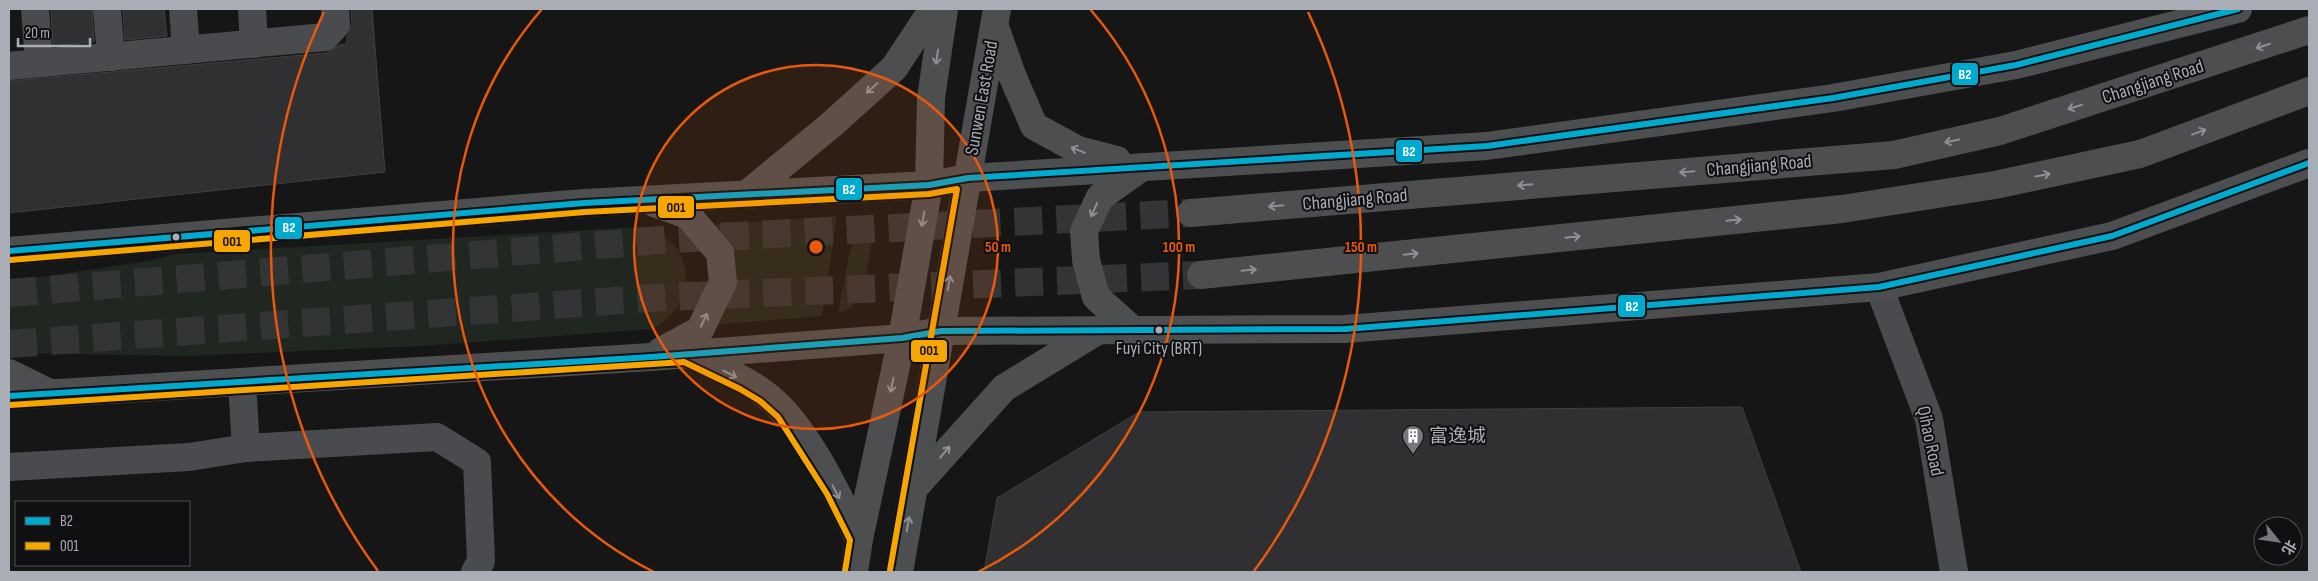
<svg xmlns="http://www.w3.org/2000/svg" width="2318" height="581" font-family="'Sofia Sans Condensed','Noto Sans SC',sans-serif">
<rect width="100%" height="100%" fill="#161616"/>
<g fill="#202620">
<path d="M857,215C862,218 869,221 871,228C874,239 865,288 859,297C853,307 848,310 838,313Z"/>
<path d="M837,216L822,316L711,325C743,275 744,277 712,225Z"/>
<path d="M637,227C643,228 650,230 656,232C683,244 693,275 681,301C675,313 663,322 653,329L423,346L187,356L13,353L9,351V284L34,278L148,261L175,254Z"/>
</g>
<g fill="#303032" stroke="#3e3f42">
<polygon points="51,9 92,9 94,42 53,46"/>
<polygon points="123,9 164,9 167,36 125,40"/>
<polygon points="351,9 372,9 385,172 9,213 9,81 326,53 339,45 347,44 347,37 352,24"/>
<polygon points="1742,407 1801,572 984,572 997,498 1139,412"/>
</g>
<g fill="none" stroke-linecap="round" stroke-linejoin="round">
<g stroke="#333436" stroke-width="28" stroke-dasharray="28 14" stroke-linecap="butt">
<polyline points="9,293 672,239 1191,213"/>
<polyline points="9,344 667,297 1201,275"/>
</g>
<g stroke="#4a4b4e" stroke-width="28">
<polyline points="35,9 39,63"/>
<polyline points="107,9 111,57"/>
<polyline points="183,9 186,50"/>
<polyline points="252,9 254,44"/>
<polyline points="9,66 325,37 336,25 335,9"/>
<polyline points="1879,287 1929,419 1954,572"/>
<polyline points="242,382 246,448"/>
<polyline points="9,467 189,457 246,448 437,437 477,462 481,561 475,572"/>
</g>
<g stroke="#4d4e50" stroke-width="28">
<polyline points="995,27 1012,75 1034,126 1078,150 1117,160"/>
<polyline points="747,194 831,125 894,68 933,9"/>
<polyline points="654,203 688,215 720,253 723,282 700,330 661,351"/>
<polyline points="9,251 584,203 929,185 968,178 1487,146 1833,98 2016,65 2238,9"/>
<polyline points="1133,330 1096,297 1086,260 1084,231 1100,197 1142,167"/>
<path d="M688,354C714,366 743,377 766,395C805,424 838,495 859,539"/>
<polyline points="9,373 48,392"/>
<polyline points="9,396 651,357 902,338 941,331 1345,329 1879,287 2112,236 2309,163"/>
<polyline points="915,487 1004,388 1099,330"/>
<polyline points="854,572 859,539 902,338 929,185 931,98 944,9"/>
<polyline points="899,572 997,9"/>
</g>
<g stroke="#4c4e50" stroke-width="28">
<polyline points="1191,213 1894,155 2000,131 2309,30"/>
<polyline points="1201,275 1842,209 1995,185 2140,154 2309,91"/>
</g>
<g stroke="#101012" stroke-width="10">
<g id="bus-1">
<polyline points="9,251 584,203 929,185 968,178 1487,146 1833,98 2016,65 2238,9"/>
<polyline points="9,396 651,357 902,338 941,331 1345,329 1879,287 2112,236 2309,163"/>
</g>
</g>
<g stroke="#101012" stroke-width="10">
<g id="bus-2">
<polyline points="10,260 585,212 929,194 957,189 890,570"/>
<polyline points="10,405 684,362 740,389 760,401 778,417 827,494 850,540 845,571"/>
</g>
</g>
<use href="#bus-1" stroke="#00a9ce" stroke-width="6"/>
<use href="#bus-2" stroke="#f7a600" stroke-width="6"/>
</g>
<defs><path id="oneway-shaft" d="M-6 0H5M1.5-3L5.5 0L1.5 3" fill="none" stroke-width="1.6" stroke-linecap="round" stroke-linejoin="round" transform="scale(1.25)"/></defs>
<g stroke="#8c9097">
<use href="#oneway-shaft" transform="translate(2263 46) rotate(162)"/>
<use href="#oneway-shaft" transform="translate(2075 107) rotate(163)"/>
<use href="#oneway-shaft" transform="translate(2199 132) rotate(-20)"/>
<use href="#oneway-shaft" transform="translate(1952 141) rotate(168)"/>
<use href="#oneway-shaft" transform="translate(1687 172) rotate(175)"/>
<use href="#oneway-shaft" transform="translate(2043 175) rotate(-12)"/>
<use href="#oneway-shaft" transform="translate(1525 185) rotate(175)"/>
<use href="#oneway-shaft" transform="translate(1276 206) rotate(175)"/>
<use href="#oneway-shaft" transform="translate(1734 220) rotate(-6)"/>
<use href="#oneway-shaft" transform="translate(1573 237) rotate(-6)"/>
<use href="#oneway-shaft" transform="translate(1411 254) rotate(-6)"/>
<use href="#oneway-shaft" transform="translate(1249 270) rotate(-6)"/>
</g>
<g stroke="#8d9097">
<use href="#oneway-shaft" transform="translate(937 57) rotate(98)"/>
<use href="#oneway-shaft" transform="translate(872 88) rotate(138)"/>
<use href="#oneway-shaft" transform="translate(1078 150) rotate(-158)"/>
<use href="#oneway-shaft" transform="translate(1094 210) rotate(114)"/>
<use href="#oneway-shaft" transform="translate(923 219) rotate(100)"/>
<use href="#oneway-shaft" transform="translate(949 283) rotate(-80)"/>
<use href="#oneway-shaft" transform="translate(704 320) rotate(-65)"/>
<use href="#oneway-shaft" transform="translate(730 374) rotate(26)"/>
<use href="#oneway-shaft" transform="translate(892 385) rotate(102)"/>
<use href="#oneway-shaft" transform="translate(945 452) rotate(-50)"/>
<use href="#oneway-shaft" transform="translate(836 492) rotate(62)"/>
<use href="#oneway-shaft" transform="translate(908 524) rotate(-80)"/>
</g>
<circle cx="816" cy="247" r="182" fill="#e8590c" fill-opacity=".12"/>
<g fill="none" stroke="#e8590c" stroke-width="2.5">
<circle cx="816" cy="247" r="182"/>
<path d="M654 572A363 363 0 0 1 542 9M1090 9A363 363 0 0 1 978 572"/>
<path d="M378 571A545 545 0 0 1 324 12M1308 12A545 545 0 0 1 1254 571"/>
</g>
<defs>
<g id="building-pin" transform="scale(1.125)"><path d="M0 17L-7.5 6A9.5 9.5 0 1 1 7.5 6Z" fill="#75787e" stroke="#101012"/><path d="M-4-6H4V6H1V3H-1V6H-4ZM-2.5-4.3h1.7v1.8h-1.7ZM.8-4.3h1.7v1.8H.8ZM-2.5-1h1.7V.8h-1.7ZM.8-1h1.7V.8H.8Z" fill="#fff"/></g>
</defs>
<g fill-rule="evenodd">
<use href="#building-pin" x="1413" y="436"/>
</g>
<g fill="#a8adb6" stroke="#101012" stroke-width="2">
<circle cx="176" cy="237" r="4.5"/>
<circle cx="1159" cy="330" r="4.5"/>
</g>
<g text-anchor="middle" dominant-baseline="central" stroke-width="4" stroke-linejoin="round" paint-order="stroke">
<g font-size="18" fill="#a8adb6" stroke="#101012">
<text x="1159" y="348">Fuyi City (BRT)</text>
</g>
<g font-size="19" fill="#a8adb6" stroke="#101012">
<text transform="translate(2153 82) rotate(-18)">Changjiang Road</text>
<text transform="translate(982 98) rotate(-80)">Sunwen East Road</text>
<text transform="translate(1759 166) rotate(-5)">Changjiang Road</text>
<text transform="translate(1355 200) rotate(-5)">Changjiang Road</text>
<text transform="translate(1930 441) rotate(78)">Qihao Road</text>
</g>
<g font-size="19" fill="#a8adb6" stroke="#101012" text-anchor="start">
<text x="1429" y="436">富逸城</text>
</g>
</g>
<circle cx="816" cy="247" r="8" fill="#e8590c" stroke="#101012" stroke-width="2.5"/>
<g font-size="15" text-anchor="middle" font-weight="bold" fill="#e8590c" stroke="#101012" stroke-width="4" stroke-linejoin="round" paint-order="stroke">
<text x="998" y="252">50 m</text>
<text x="1179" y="252">100 m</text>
<text x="1361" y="252">150 m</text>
</g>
<g stroke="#101012" stroke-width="2">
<rect x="1951" y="62" width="28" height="24" rx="5" fill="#00a9ce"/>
<rect x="1395" y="139" width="28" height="24" rx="5" fill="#00a9ce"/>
<rect x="835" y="177" width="28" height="24" rx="5" fill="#00a9ce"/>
<rect x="657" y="195" width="38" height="24" rx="5" fill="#f7a600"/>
<rect x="274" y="216" width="29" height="24" rx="5" fill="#00a9ce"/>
<rect x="213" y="229" width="38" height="24" rx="5" fill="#f7a600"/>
<rect x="1617" y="294" width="29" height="24" rx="5" fill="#00a9ce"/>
<rect x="910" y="339" width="38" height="24" rx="5" fill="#f7a600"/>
</g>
<g font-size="14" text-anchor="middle" font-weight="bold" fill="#fff">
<text x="1965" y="79">B2</text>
<text x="1409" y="156">B2</text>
<text x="849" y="194">B2</text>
<text x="289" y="232">B2</text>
<text x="1632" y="311">B2</text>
</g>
<g font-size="14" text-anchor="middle" font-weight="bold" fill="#111">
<text x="676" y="212">001</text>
<text x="232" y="246">001</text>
<text x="929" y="355">001</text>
</g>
<rect width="2318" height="581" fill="none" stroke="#a8adb6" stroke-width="20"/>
<rect x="15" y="501" width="175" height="65" fill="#101012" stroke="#4d4f54"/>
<rect x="25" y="517" width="25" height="8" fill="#00a9ce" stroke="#4d4f54"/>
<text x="60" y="526" font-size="15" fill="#a8adb6">B2</text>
<rect x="25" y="542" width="25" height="8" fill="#f7a600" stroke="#4d4f54"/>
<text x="60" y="551" font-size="15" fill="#a8adb6">001</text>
<g transform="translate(2278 541) rotate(120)"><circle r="24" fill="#101012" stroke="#4d4f54"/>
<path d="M0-4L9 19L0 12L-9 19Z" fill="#75787e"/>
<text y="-8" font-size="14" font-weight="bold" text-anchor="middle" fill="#a8adb6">北</text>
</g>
<path d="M18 38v8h72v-8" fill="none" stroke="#a8adb6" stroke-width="2.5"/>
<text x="25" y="38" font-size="15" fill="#a8adb6" stroke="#101012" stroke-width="4" paint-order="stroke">20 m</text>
</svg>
